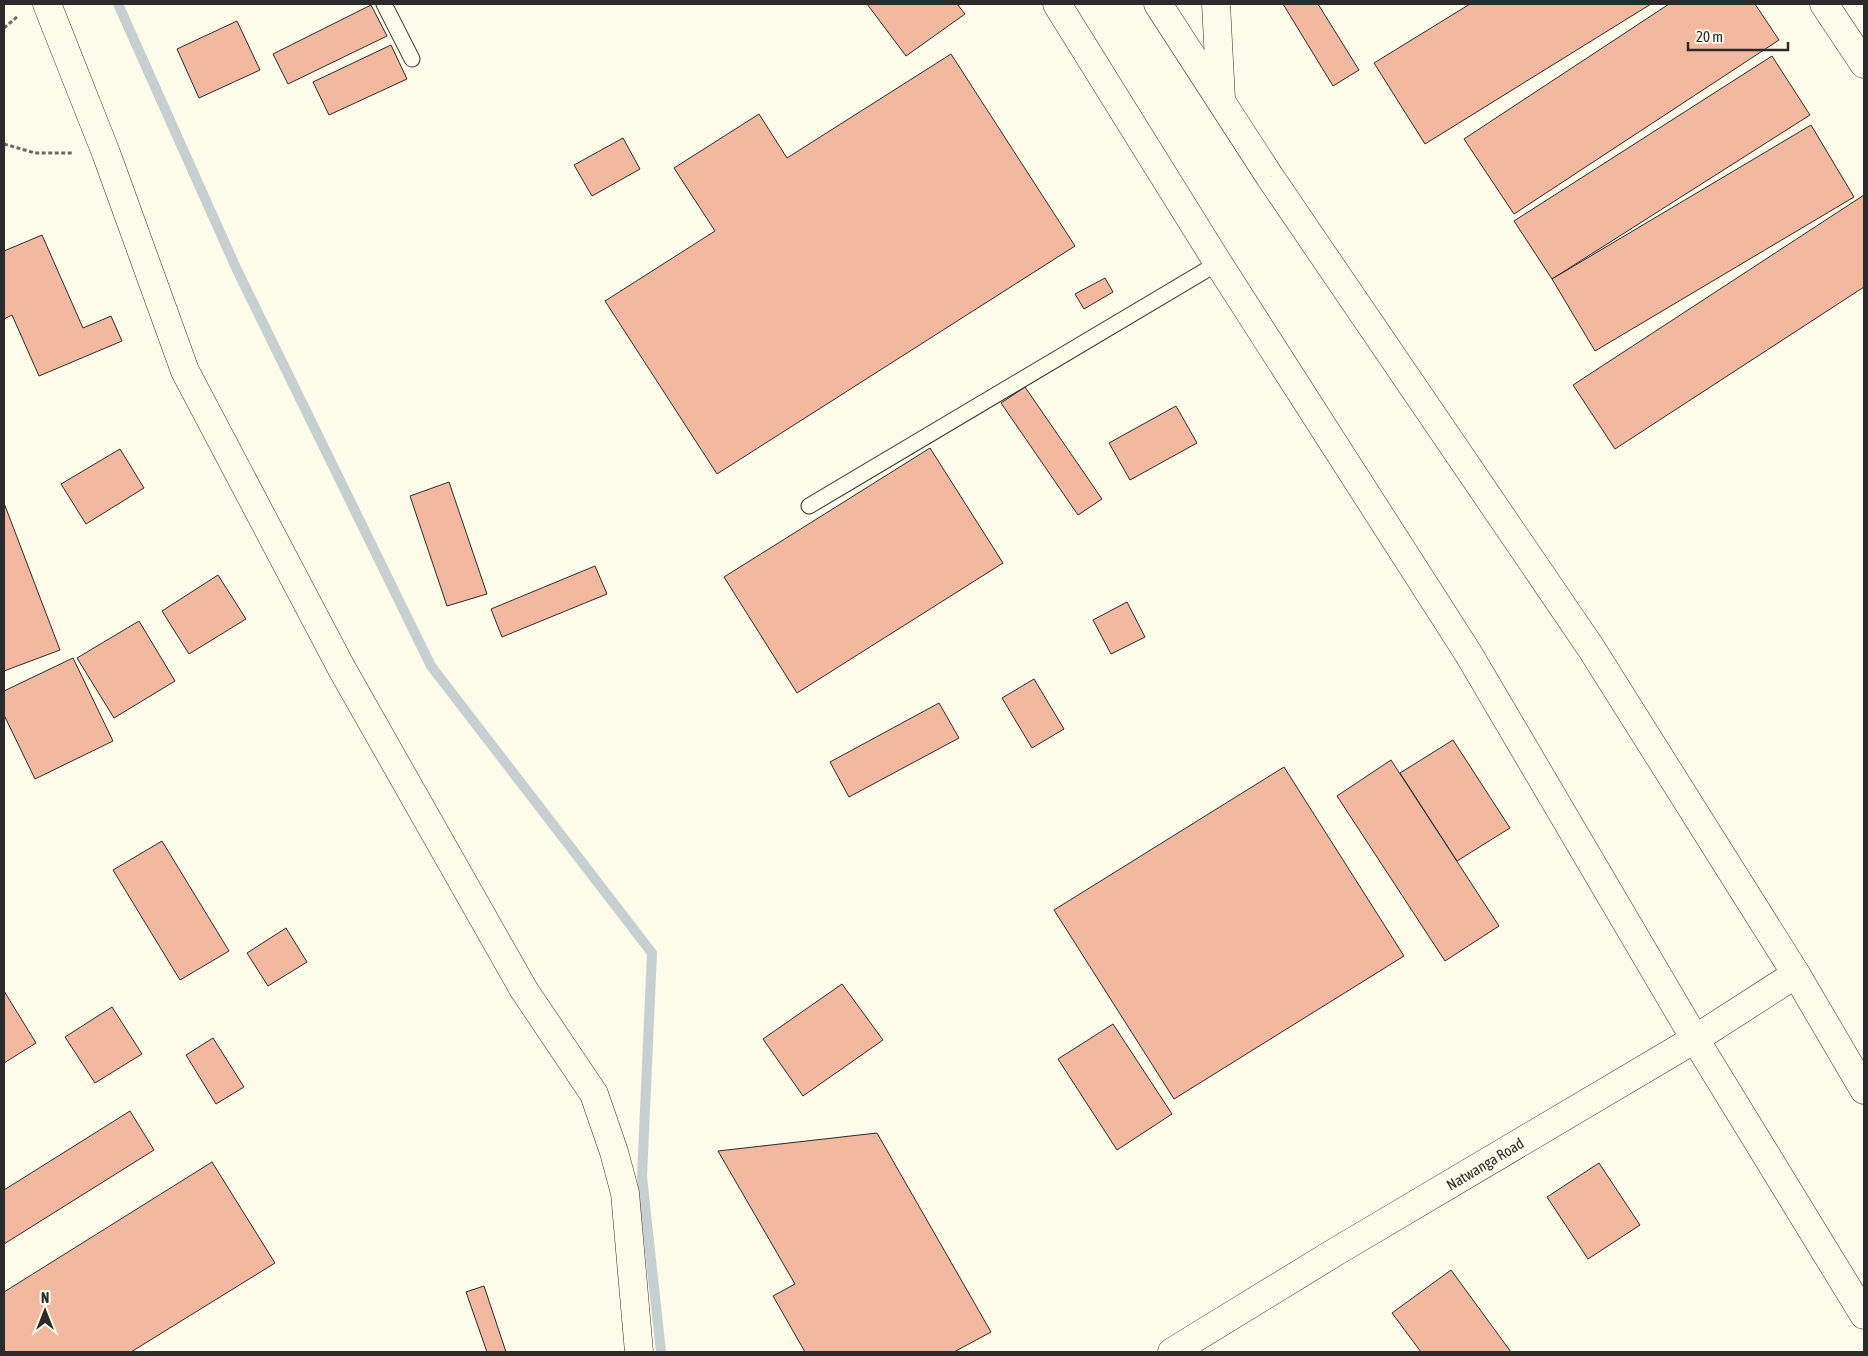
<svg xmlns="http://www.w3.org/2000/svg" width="1868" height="1356" font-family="'Asap Condensed',sans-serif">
<rect width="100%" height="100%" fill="#fdfbea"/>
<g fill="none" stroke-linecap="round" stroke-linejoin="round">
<polyline stroke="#c7d0d0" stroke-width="10" points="118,4 237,270 431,666 652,953 642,1177 661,1352"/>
</g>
<g fill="#f2b8a0" stroke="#2b2b2b">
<polygon points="867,4 957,4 965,14 906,56"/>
<polygon points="1283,4 1318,4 1359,70 1333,86"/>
<polygon points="1470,4 1651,4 1425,144 1374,63"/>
<polygon points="1669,4 1755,4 1779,40 1514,214 1464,139"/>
<polygon points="371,5 387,36 288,84 273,54"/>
<polygon points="237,21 260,70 199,98 177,49"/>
<polygon points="391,45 407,79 329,115 313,82"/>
<polygon points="951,54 1075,246 717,474 605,301 715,231 674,168 759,114 787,158"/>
<polygon points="1772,56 1810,115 1552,279 1514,221"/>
<polygon points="1811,125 1854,197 1595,351 1552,279"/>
<polygon points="623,138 640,169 592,196 574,165"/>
<polygon points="1864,195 1864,287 1615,449 1573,385"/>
<polygon points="42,235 83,328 111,316 122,341 39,376 12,315 4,319 4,251"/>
<polygon points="1105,278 1113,292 1084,309 1075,294"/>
<polygon points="1025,387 1102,499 1078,515 1001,403"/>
<polygon points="1176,406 1197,443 1130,480 1109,443"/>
<polygon points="930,448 1003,563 797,693 724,577"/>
<polygon points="120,449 144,488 86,524 61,484"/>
<polygon points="449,482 487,594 447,606 410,496"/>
<polygon points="4,503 60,650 4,671"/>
<polygon points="595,566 607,594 502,637 491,609"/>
<polygon points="218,575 246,619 189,654 162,611"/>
<polygon points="1127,602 1145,637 1111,654 1093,620"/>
<polygon points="139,621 175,681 114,718 77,658"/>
<polygon points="73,658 113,741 35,779 4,715 4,691"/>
<polygon points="1034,679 1064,729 1032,748 1002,698"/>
<polygon points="939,703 959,738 849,797 830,762"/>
<polygon points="1453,740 1510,828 1457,861 1400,773"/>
<polygon points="1391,760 1499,926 1445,961 1337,796"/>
<polygon points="1284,767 1404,956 1174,1099 1054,910"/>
<polygon points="162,841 229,951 180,980 113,870"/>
<polygon points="286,928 307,962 268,986 247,953"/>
<polygon points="842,984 883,1040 803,1096 763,1039"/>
<polygon points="4,991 36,1043 4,1063"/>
<polygon points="112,1007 142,1054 95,1083 65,1037"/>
<polygon points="1113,1024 1172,1114 1117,1150 1058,1059"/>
<polygon points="213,1038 244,1087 216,1104 186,1055"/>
<polygon points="130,1111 154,1150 4,1244 4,1190"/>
<polygon points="877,1133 991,1332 954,1352 805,1352 773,1296 795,1284 718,1151"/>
<polygon points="212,1162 275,1263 131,1352 4,1352 4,1292"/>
<polygon points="1599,1163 1640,1225 1588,1259 1547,1197"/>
<polygon points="1451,1270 1511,1352 1421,1352 1392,1313"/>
<polygon points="484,1286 506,1352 487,1352 466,1292"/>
</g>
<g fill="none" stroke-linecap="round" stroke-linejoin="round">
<g stroke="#2b2b2b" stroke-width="17">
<g id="lane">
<polyline points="384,4 412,59"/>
<polyline points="809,506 1218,263"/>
</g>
</g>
<g stroke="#2b2b2b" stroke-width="29">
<g id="street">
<polyline points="47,4 106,153 185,371 342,669 524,990 594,1094 614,1152 625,1193 639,1352"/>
<polyline points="1057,4 1218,263 1468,653 1695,1039 1864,1315"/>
<polyline points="1824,4 1864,64"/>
</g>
</g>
<g stroke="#2b2b2b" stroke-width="29">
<polyline id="secondary" points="1172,1352 1337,1251 1695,1039 1796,974"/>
</g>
<g stroke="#2b2b2b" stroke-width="29">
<g id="highway">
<polyline points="1158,4 1270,177 1591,648 1796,974 1864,1090"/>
<polyline points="1216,4 1221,99"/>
</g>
</g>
<g stroke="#6a6964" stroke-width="3" stroke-dasharray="4 2.5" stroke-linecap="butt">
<polyline points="4,28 18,16"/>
<polyline points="4,144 35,153 73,153"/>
</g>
<use href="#lane" stroke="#fdfbea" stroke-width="15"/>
<use href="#street" stroke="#fdfbea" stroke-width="28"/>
<use href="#secondary" stroke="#fdfbea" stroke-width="28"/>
<use href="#highway" stroke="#fdfbea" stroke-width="28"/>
</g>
<g text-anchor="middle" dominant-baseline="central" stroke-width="4" stroke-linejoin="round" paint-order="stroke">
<g font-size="15" fill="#2b2b2b" stroke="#fdfbea">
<text transform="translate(1485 1164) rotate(-31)">Natwanga Road</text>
</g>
</g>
<rect width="1868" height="1356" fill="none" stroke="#2b2b2b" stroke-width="10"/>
<g transform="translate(45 1311)" stroke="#fdfbea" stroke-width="4" paint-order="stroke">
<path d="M0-4L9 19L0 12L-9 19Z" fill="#2b2b2b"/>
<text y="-8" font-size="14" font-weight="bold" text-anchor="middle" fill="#2b2b2b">N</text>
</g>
<path d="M1688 42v8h100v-8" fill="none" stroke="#2b2b2b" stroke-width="2.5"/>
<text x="1696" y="42" font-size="15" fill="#2b2b2b" stroke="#fdfbea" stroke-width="4" paint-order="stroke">20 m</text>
</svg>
